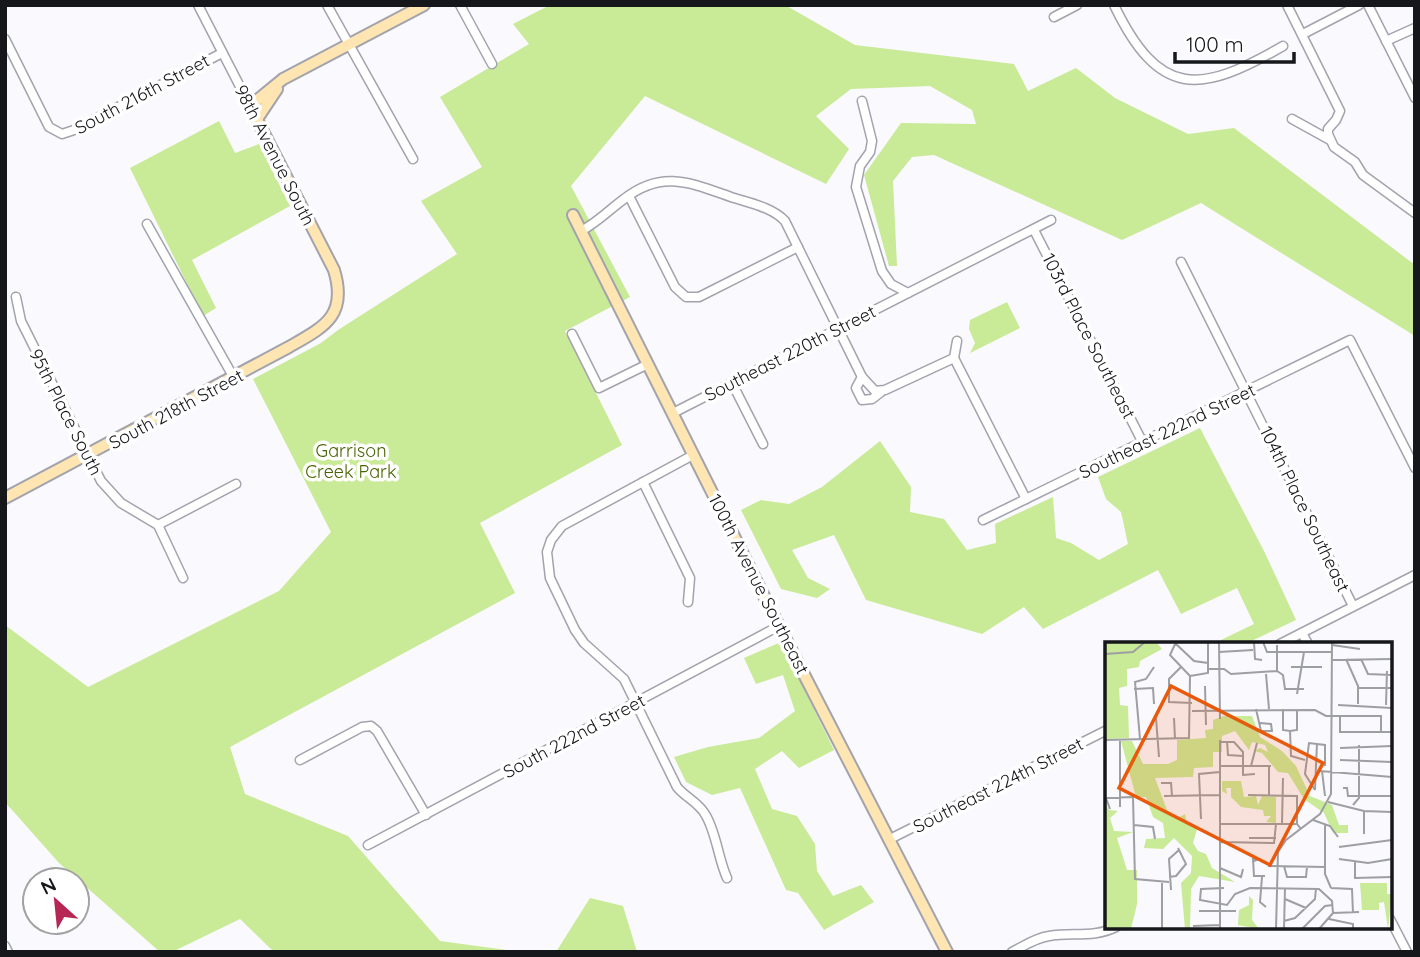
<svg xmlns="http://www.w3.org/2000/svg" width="1420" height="957" font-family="Quicksand,sans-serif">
<rect width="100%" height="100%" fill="#f9f9fe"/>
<g fill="#c9ea96">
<polygon points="550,5 785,5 855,45 1014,64 1028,91 1076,68 1115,98 1188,134 1234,128 1415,265 1415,336 1201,203 1122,240 934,155 912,157 893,181 897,266 889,266 864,175 901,123 976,124 972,110 930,86 851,89 816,116 849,149 826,184 645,96 571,186 630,297 565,331 622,445 480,523 515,593 230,747 245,794 348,836 440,941 522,952 274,952 240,919 172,952 160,952 59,863 5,802 5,625 88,687 279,591 331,532 253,379 321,343 338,330 457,254 421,201 482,167 440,97 529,44 513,24"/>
<polygon points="219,121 235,153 259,144 290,206 192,260 216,308 203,316 130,168"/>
<polygon points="1007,302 1020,328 970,353 975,343 969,329 970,320"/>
<polygon points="1200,428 1265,553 1296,620 1245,644 1223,644 1221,640 1254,624 1237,588 1181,614 1158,570 1043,629 1024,607 982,634 866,600 834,535 792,550 808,578 830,589 817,598 781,589 741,510 761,500 789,504 822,487 880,441 911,487 910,512 944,519 967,550 996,543 995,524 1053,497 1056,538 1071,543 1099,560 1128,544 1121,512 1106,499 1098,477"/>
<polygon points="781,642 834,750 799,768 782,751 755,769 772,809 797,816 815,844 817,871 833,896 861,885 874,902 824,930 798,893 786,890 740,788 712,795 686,782 674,757 708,747 759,738 795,711 783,675 756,684 744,658"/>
<polygon points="590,898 623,906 637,952 556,952"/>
</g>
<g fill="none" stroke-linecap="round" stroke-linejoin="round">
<g stroke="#a2a3ad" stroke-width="11">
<g id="street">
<polyline points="198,5 250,106"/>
<polyline points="327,5 413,159"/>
<polyline points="460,5 492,64"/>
<path d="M1114,5C1159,98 1199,95 1283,46"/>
<polyline points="1287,5 1340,111 1336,120 1328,129 1328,134 1334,147 1355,162 1363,175 1415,213"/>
<polyline points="1368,5 1415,98"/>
<polyline points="1054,17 1077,5"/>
<polyline points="1303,34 1359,5"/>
<polyline points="5,39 49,127 62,134 74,130 222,53"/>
<polyline points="1386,41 1415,28"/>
<polyline points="862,101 872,141 870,152 860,166 856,187 882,271 891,284 908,293"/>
<polyline points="1292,119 1330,140"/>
<polyline points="629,196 675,287 686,297 699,297 798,247"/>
<polyline points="147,224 234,378"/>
<polyline points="1034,230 1143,443"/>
<path d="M581,231C598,222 609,210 624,199C662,169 691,183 731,197C749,203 772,207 785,221L862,377L875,391L885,390L954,358L957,341"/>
<polyline points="1181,262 1353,606"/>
<polyline points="16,297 21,321 101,481 121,503 158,525 183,578"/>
<polyline points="572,334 599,388 648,364"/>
<polyline points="954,358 1026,499"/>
<polyline points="862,377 856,388 862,400 872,399 881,392"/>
<polyline points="732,383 763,444"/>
<polyline points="673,413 1051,220"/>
<path d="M693,455L562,526L551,540L547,552L550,578L575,630L584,643L624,679L677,787C685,797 698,802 705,814C716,831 718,858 727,878"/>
<polyline points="643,482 690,578 688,602"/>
<polyline points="983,520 1350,340 1415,468"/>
<polyline points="158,525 236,484"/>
<polyline points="1302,633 1308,644"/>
<polyline points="1280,644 1415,575"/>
<polyline points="300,760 362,727 371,726 377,731 426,815"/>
<polyline points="890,839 1107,730"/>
<polyline points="368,845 779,626"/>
<polyline points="1390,919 1407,952"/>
<polyline points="5,946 8,952"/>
<path d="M1012,952C1024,946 1035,938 1049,936C1072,932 1094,938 1116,927"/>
</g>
</g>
<g stroke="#a2a3ad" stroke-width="14">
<g id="secondary">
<polyline points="257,119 277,89"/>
<polyline points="573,215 779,626 947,952"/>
<path d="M5,498L289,347C324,327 348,316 334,270L250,106L283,79L424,5"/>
</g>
</g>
<use href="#street" stroke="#fff" stroke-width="8"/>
<use href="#secondary" stroke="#fee5b2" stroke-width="10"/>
</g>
<g text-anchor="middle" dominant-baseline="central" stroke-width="7" stroke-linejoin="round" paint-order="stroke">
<g font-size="18" fill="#16171a" stroke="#fff">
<text transform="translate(142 94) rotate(-28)">South 216th Street</text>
<text transform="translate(275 155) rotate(63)">98th Avenue South</text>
<text transform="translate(1089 336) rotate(63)">103rd Place Southeast</text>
<text transform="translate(790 353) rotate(-27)">Southeast 220th Street</text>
<text transform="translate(176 409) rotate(-28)">South 218th Street</text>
<text transform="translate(66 412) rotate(63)">95th Place South</text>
<text transform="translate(1167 431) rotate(-26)">Southeast 222nd Street</text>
<text transform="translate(1305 509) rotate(64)">104th Place Southeast</text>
<text transform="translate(759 584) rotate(63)">100th Avenue Southeast</text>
<text transform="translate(574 736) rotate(-28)">South 222nd Street</text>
<text transform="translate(998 785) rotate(-27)">Southeast 224th Street</text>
</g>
<g font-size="18" fill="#476200" stroke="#fff">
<text x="351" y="450">Garrison<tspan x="351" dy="21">Creek Park</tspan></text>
</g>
</g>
<g transform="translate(1105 642)">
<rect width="287" height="287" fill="#f9f9fe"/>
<path d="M0,0H51L57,7L35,19L34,25L22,27V44L14,46L15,63L23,64L24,96L0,97ZM119,74H147L155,95L177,109L191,124L205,154L227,163L234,183H243V191H228L219,171L199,157L183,131L173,130L157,111L149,109L155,106L163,110L160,103L147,100L144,108L130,89L117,94V110H108V125L89,126L88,135L50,136L62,168L73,176L80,172L82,182L93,184L88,201L93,209L101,212L107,226L130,240L94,234L86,247L85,287H80L76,241L86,231L87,214L69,196L58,207L39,206L41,197L60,196L58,181L48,175L41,155H31L16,99H27L38,122H63L72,118V98L101,96L100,88L108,87V78ZM117,139H136L139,155L151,154L153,163L157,154L171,155V181L161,180L166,174H159L158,168L136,165L126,155V146H121L122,152L117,149ZM0,161L4,168L13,169L5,176L9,189L28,190L12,196L22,228H32V262L26,287H0ZM255,241H282V252H287L283,287L279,260L274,261V268H257ZM144,254L148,258L147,278L154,287L133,283L134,268L144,263Z" fill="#c9ea96"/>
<path fill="none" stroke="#9e9fa3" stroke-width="2" d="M71,0L65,13L85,34M114,0L115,77M149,0L150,17L157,18M158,0L162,10H227M70,1L89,19L103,21M172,3V29M227,3L255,7M114,10L148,8M0,12L28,10L40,0M241,17L253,44V62M256,17L263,32L287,33M227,18L287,17M76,25L64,37V60L87,61M186,25H217M103,27H119L126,32L172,29L178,33L180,47H199M161,32L164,67M85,34L103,31V0M100,44L101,83M253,46H287M29,47L48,46L49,62M192,52L199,10M233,63L287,66M281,63L282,29M151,67L156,89H167L166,82L155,81M178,67V88L185,89L192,88V68M87,69L210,68L221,74H276V90M235,74V90H287M51,76L54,115M69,76L70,97M185,89L186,114L200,118M35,97L30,40L41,37L49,25M0,98L84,96L85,34M122,99L123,113L138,114M115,100H129L138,110V133L150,132M235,106L287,104M235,118L287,120M115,124H166M146,124L152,101M164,124V153M215,129L287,135M217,129L220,154M56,141H66L67,154M238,146H242L243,154H287M210,148L200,132L204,101L220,103V124M210,148L212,101M143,153L192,154V182M59,154L115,153M223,160L259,169L287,170M248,163L254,156V103M15,165V98M5,167L1,156L28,155L30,237L64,240M96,177L94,132L115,130M208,178L225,184L233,195M115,182H192L196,187M177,182L178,136M29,183L48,185L50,197M220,183V232L226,246M259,192V169M144,196H171M115,200L169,201L171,182M234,205L287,198M234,217L263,221L287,217M149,219L154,217H148L149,234H160M250,220V236L287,235M163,224L220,225M179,224L182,235H201L202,225M115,226L136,235L138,227M64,235L71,234L81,222L73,206M157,235L155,260L161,265M119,246L96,247L95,258L122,263L130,252L145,246L214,247L227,259L228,271M226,246L247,247L248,271M66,248L64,217L74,208M180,257L201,266M94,269H131M228,271L254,270M224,277L248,282V287M179,279L190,276L210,257L211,246M88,284L115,283M57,287V241M115,287V98M171,287L173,210L181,198L215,172L226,152L227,0M179,287L180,246M197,287L220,264L228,263M214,287L228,271"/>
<path fill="#e8590c" fill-opacity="0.15" stroke="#e8590c" stroke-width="3.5" d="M66,44L218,121L165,223L14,146Z"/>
<rect width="287" height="287" fill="none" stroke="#16171a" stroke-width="3.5"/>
</g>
<rect width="1420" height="957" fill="none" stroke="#16171a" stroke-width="14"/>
<g transform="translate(56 901) rotate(333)"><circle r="33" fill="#ffffff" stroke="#a2a2a3" stroke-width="2"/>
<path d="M0-5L12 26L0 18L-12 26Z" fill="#b62756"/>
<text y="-10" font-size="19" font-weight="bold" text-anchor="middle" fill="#16171a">N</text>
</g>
<path d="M1175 52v10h119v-10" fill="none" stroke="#16171a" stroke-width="3.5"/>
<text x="1186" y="52" font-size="21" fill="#16171a" stroke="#ffffff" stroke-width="5" paint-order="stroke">100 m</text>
</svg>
